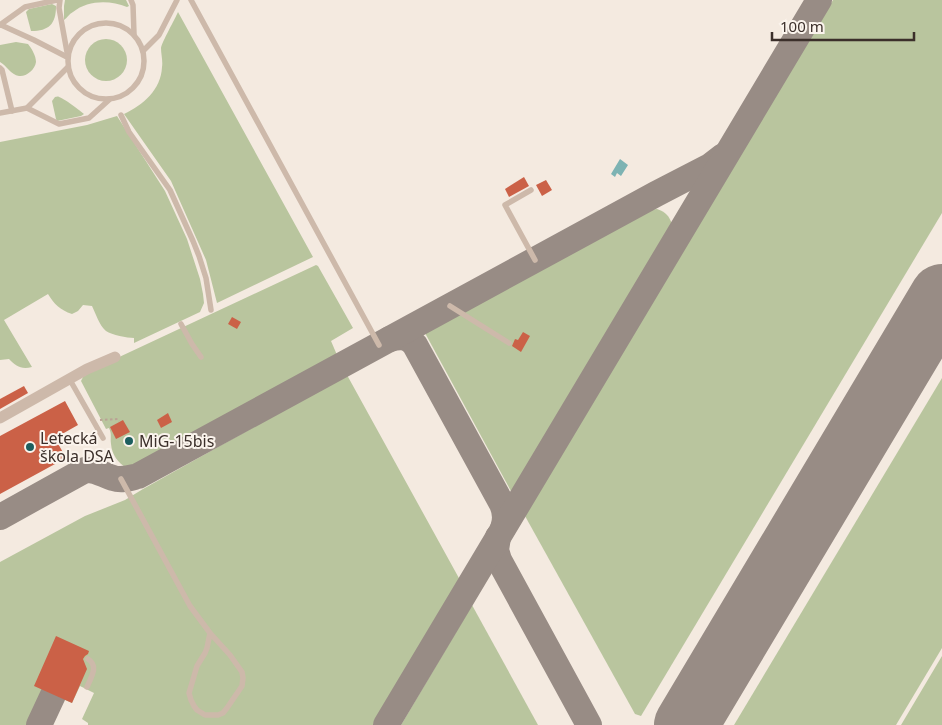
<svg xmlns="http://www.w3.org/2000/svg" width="942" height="725" font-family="'Noto Sans',sans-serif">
<rect width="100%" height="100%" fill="#f4eae0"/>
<g fill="#b9c59e">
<path d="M65,0H126L129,6L127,7C110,0 88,0 73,12C69,14 67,18 64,20V6Z"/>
<polygon points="833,0 942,0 942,213 641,716 635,714 525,516"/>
<path d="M52,4L56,6C56,24 49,31 31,31L26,12L29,9Z"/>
<path d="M178,12L313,257L217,303L206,260L171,181L124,114C143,105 161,90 162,67C163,61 161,54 161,48C162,42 175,19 178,12Z"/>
<circle cx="106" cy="60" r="21"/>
<path d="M16,42L28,44C32,49 36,56 36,62C35,70 26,77 19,76C11,75 6,65 0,62V45Z"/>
<path d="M55,97C56,97 58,96 59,97C62,97 82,112 84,114L81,116L57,121L56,119L52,101Z"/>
<path d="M117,116L165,191L187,239L200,279L203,294L204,303L200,312L134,343V338C127,338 112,335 106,331C99,325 96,314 92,306L83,305L78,311L72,314C60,310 54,304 48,294L4,320L32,367C21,370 16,366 9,359L0,360V142L87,125Z"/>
<path d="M657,209C666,212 669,216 672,224L512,493L425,333L650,210Z"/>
<path d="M316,265L318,266L353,328L331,341L337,355L135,467L127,468C118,463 112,455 111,444C110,438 112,434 109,428L106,429L81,381L85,373Z"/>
<polygon points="347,375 460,580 373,725 88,725 88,723 82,719 94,693 80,686 72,703 47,692 32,725 0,725 0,562 85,516 125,500 143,489"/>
<polygon points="942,378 942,648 896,725 734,725"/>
<polygon points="472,605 538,725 401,725"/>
<polygon points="942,656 942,725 901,725"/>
</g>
<polygon fill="#7db3b3" points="620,159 628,165 621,176 617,173 615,177 611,174"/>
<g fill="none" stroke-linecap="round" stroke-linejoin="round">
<g stroke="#988c85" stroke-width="26">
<path d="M390,339C400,336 408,336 415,345L502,504C506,513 506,520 503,528"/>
<path d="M0,517L85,470C96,469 103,475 113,478C122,481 130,478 138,476L656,194L710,166L723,156"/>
<polyline points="498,537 496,550 499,560 589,725"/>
<polyline points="39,725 53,695"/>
<polyline points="386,725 819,0"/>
<polyline points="681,725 689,716 736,638"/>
</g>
<polyline stroke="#988c85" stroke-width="64" points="686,725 942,296"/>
</g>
<g fill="#cb6147">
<polygon points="524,177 529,186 509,197 505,189"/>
<polygon points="546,180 552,190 542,196 536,185"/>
<polygon points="232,317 241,322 237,329 228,324"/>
<polygon points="523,332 530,336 521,352 512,346 515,339 518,340"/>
<polygon points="24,386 28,393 0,409 0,399"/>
<polygon points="65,401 78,425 55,438 66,458 0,494 0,436"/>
<polygon points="168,413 172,422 161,428 157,420"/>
<polygon points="123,420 130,432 116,439 110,427"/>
<polygon points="56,636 89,651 88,654 85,656 83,659 87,669 72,703 34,686"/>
</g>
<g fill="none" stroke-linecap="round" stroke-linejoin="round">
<polyline stroke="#b9a394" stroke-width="2" stroke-dasharray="2.5 2.5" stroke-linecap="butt" points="100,420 118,419 119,421"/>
<g stroke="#cdb9aa" stroke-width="5.5">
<polyline points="60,0 59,8 67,52"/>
<polyline points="131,0 133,5 134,34"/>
<polyline points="191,0 379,345"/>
<circle cx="106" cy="61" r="38"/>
<polyline points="0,25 25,7 57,0"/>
<polyline points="1,25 34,40 67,57"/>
<polyline points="143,51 159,35 177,0"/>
<polyline points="0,68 2,70 12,111"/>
<polyline points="27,108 59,124 89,118 110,99"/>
<polyline points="0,113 27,108 68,67"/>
<polyline points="121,115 129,132 170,190 193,241 199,256 206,278 211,310"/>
<polyline points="531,190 505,205 535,260"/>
<polyline points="450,306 509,343"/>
<polyline points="181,324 192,344 201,357"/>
<polyline points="70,380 103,438"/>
<polyline points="121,479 190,606 210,633 230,655 242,672 243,678 242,686 227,708 223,713 218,715 205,715 197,710 194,706 191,700 189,693 197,666 205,653 207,648 210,633"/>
<path d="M87,687C91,677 99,666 88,659"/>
</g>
<polyline stroke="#cdb9aa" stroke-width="11" points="0,418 87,369 115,357"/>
</g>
<g fill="#1d5e5f" stroke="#fbf4ed" stroke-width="2">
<circle cx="129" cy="441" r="5"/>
<circle cx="30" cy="447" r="5"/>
</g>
<g text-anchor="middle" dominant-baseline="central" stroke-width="4" stroke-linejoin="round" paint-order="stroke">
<g font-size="16" fill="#3b2f2a" stroke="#fbf4ed" text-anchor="start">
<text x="40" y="438">Letecká<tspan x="40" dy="18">škola DSA</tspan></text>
<text x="139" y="441">MiG-15bis</text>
</g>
</g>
<path d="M772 32v8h142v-8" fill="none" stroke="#3b2f2a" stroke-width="2.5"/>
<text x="780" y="32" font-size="15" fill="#3b2f2a" stroke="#fbf4ed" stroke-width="4" paint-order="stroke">100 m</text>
</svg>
